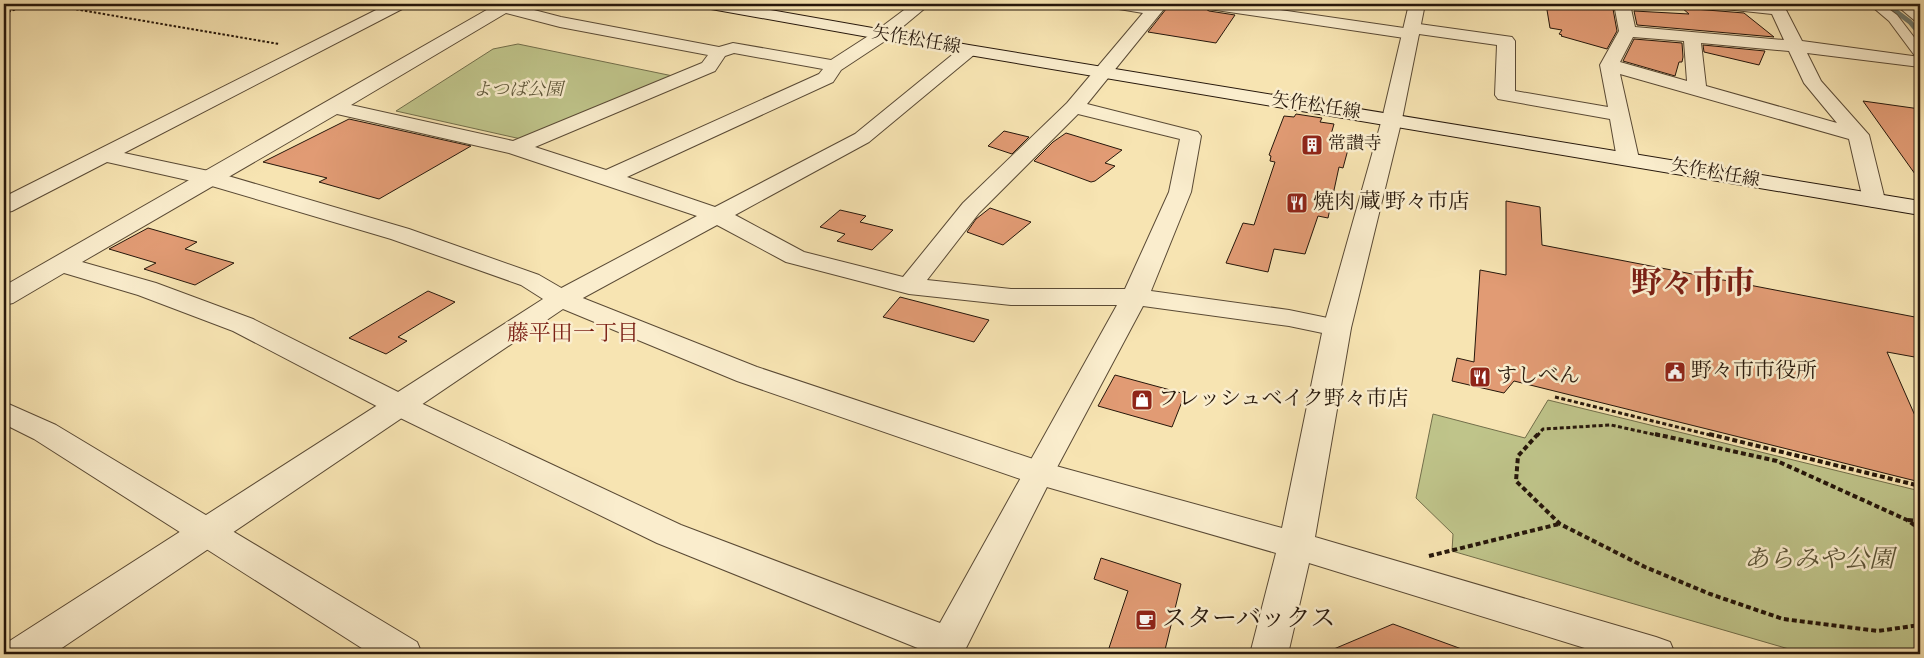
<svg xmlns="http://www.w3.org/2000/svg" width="1924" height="658" font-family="'Sorts Mill Goudy','Noto Serif JP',serif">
<rect width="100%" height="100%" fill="#f7e4b2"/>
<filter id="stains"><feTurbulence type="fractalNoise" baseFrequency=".004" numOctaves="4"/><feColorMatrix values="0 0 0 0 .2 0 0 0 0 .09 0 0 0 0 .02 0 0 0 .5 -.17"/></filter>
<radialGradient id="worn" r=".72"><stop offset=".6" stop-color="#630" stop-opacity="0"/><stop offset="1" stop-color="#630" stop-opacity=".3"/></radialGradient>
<g fill="#bfc48a" stroke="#726e4a">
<polygon points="518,44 673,76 521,139 396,111 493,49"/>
<polygon points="1548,400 1920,491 1920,654 1806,654 1452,551 1453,534 1416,498 1433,414 1525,438"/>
</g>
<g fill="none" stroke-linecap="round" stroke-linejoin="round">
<polyline stroke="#6e7b70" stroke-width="5" points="1886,4 1910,22 1920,34"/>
</g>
<g fill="#e19b74" stroke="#26170b">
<polygon points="1170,4 1201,6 1209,11 1235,15 1216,43 1148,32"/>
<polygon points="1546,4 1585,4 1586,6 1613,9 1617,31 1607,49 1561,36 1562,35 1559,34 1562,30 1550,28"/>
<polygon points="1682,8 1744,13 1774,37 1637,25 1634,11 1689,14"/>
<polygon points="1634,39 1682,43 1683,57 1682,62 1679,62 1675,76 1623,61"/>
<polygon points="1703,45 1765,51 1759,65 1704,52"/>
<polygon points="1863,101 1920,109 1920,181"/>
<polygon points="1296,114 1322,118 1320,122 1334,124 1330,138 1350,142 1343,168 1339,167 1328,218 1318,216 1305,254 1274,249 1268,272 1226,263 1243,223 1254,225 1275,162 1270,161 1271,156 1269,155 1284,116 1294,117"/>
<polygon points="349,119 471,146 379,199 319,182 327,178 263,162"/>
<polygon points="1004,131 1029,137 1012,154 988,146"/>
<polygon points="1066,133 1122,150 1105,163 1115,166 1095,181 1091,182 1034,161 1053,142"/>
<polygon points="1506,201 1540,207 1542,245 1920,318 1920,358 1887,352 1920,427 1920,482 1514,381 1504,393 1452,381 1457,358 1474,362 1480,270 1506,275"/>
<polygon points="990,208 1031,222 1003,245 967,232 976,219"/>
<polygon points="840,210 866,216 860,222 893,230 872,250 837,241 845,234 820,227"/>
<polygon points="148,228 197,242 185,249 234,263 195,285 144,269 156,263 109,249"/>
<polygon points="428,291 455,302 398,337 407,341 386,354 349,338"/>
<polygon points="900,297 989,320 974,342 883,317"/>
<polygon points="1115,375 1185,394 1172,427 1098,406"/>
<polygon points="1101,558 1181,584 1164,654 1127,654 1109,648 1128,591 1094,579"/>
<polygon points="1393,624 1470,652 1469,654 1322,654"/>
</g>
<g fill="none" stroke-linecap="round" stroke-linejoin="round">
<g stroke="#5a4a35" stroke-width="2">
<polygon id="pedestrian" points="1869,4 1882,4 1897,15 1920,45 1920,57 1915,56 1889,21"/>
</g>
<g stroke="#5a4a35" stroke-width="2">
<g id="minor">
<path d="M485,4H511L561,17L719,47L733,43L831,60L876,31L912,4H930L888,39L841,70L833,82L627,177L715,207L855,134L963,46H975L978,50L975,54L869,142L735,215L804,252L903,277L963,203L1067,103L1143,13L1107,7L1105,4H1168L1087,104L1198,132L1201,136L1191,192L1151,291L1289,310L1347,322L1351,328L1347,334L1337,336L1289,326L1143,306L1054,473L963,654H924L925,651L657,543L388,412L233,331L138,295L64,273L13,303L4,305V286L490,8ZM506,13L560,27L708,55L702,63L513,141L351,105ZM734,53L823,69L819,74L606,170L535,147L715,71L725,56ZM337,114L509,153L697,216L552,293L548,299L552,305L561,307L570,305L717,225L786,262L909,294L1011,305H1117L940,623L681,525L410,398L253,319L156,283L82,262ZM1078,114L1180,139L1169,192L1125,289H1011L927,280L979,213Z"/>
<path d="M1201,4H1240L1404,28L1412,23L1512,37L1515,41V91L1608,107L1600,65L1619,31L1614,4H1630L1635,27L1784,40L1772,14L1725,9L1717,4L1778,5L1786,10L1802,41L1920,57V67L1807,53L1821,81L1869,135L1885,200L1882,205L1874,207L1866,205L1863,200L1849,139L1620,74L1639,159L1636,164L1628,165L1620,164L1617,159L1610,119L1498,99L1495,95L1497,45L1419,34L1417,38L1411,39L1209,9ZM1633,37L1684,41L1687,81L1620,62ZM1701,43L1789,51L1804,83L1837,123L1706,86Z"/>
<polygon points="1895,4 1913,4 1920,9 1920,21 1914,20"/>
<polygon points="4,402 56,425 417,642 422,654 371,654 34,439 4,424"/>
</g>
</g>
<g stroke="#5a4a35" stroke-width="2">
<polygon id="tertiary" points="388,4 408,4 406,7 124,153 218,173 409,229 539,275 570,293 757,367 1045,463 1282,528 1323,328 1382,119 1409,4 1425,4 1402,119 1351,328 1315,537 1656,637 1670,642 1675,654 1604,654 1309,563 1288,654 1250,654 1276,553 1026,481 737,381 563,309 53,654 4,654 8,642 543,299 521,285 391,239 205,184 107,162 12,211 4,213 4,197"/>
</g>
<g stroke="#26170b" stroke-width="2">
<polygon id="secondary" points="703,4 737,4 969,45 1920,201 1920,215 969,55 711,9"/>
</g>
<g stroke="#26170b" stroke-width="2" stroke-dasharray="2.5 2" stroke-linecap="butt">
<polyline points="45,4 279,44"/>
<polyline points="4,13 33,4"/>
</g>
<g stroke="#26170b" stroke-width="3" stroke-dasharray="4 2.5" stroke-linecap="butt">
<polyline points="1555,397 1714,436"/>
<polyline points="1537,436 1543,429 1611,425 1661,436"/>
</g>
<g stroke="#26170b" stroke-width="4" stroke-dasharray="5 3" stroke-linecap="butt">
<polyline points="1538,434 1518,456 1516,481 1560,524 1645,567 1710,594 1783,619 1878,631 1920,625"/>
<polyline points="1655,434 1777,461 1907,520 1920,529"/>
<polyline points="1709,434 1920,486"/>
<polyline points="1908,520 1920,521"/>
<polyline points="1429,556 1559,524"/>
</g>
<use href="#pedestrian" fill="#faedcd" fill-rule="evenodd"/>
<use href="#minor" fill="#faedcd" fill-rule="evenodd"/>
<use href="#tertiary" fill="#faedcd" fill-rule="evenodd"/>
<use href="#secondary" fill="#faedcd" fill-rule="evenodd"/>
</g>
<defs>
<g id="building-square" transform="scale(1.125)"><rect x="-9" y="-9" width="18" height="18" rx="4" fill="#8f2418" stroke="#faedcd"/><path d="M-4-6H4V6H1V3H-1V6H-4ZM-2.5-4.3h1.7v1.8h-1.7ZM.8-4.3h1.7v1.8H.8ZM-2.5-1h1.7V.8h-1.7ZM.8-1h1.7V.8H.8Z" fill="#fff"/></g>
<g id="restaurant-square" transform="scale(1.125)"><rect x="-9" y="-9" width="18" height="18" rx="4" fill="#8f2418" stroke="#faedcd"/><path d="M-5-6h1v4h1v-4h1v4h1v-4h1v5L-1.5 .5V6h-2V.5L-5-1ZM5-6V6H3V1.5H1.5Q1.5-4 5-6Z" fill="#fff"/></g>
<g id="civic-square" transform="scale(1.125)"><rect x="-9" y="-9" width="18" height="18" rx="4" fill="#8f2418" stroke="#faedcd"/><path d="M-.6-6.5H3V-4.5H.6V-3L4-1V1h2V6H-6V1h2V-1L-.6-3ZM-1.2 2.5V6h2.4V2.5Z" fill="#fff"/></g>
<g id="shop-square" transform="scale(1.125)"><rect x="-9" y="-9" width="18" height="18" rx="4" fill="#8f2418" stroke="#faedcd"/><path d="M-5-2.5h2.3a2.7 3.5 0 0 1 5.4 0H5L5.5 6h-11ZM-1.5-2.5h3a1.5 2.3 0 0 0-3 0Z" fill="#fff"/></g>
<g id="cafe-square" transform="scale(1.125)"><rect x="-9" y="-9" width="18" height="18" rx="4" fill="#8f2418" stroke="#faedcd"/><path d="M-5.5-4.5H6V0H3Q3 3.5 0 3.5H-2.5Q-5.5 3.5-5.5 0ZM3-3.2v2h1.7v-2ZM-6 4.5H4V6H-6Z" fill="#fff"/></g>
</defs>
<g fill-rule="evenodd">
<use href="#building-square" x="1312" y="145"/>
<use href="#restaurant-square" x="1297" y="203"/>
<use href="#civic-square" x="1675" y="372"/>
<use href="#restaurant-square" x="1480" y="377"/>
<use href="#shop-square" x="1142" y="400"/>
<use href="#cafe-square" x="1146" y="620"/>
</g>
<g text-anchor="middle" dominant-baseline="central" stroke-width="5" stroke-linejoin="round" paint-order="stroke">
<g font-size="18" fill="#26170b" stroke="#faedcd">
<text transform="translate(916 41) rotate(10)">矢作松任線</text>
<text transform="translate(1316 107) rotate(9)">矢作松任線</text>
<text transform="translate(1715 174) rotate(10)">矢作松任線</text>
</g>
<g font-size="18" font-style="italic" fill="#5c5437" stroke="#faedcd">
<text x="518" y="91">よつば公園</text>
</g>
<g font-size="18" fill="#26170b" stroke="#faedcd" text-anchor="start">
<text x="1328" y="145">常讃寺</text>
</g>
<g font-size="21" fill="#26170b" stroke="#faedcd" text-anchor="start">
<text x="1313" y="203">焼肉 蔵 野々市店</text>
<text x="1691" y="372">野々市市役所</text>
<text x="1496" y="377">すしべん</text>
<text x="1158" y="400">フレッシュベイク野々市店</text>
</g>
<g font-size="22" fill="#7a1f14" stroke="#faedcd">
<text x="573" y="335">藤平田一丁目</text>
</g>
<g font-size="25" font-style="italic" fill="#5c5437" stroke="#faedcd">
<text x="1819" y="561">あらみや公園</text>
</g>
<g font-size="25" fill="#26170b" stroke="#faedcd" text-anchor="start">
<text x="1162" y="620">スターバックス</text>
</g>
<g font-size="31" font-weight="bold" fill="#7a1f14" stroke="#faedcd">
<text x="1693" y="285">野々市市</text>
</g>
</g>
<rect width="1924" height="658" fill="none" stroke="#f7e4b2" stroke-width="20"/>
<rect x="5" y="5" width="1914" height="648" fill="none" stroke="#26170b" stroke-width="2.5"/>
<rect x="10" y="10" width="1904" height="638" fill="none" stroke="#26170b"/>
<rect width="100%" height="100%" filter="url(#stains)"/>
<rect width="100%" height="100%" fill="url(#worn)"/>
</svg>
